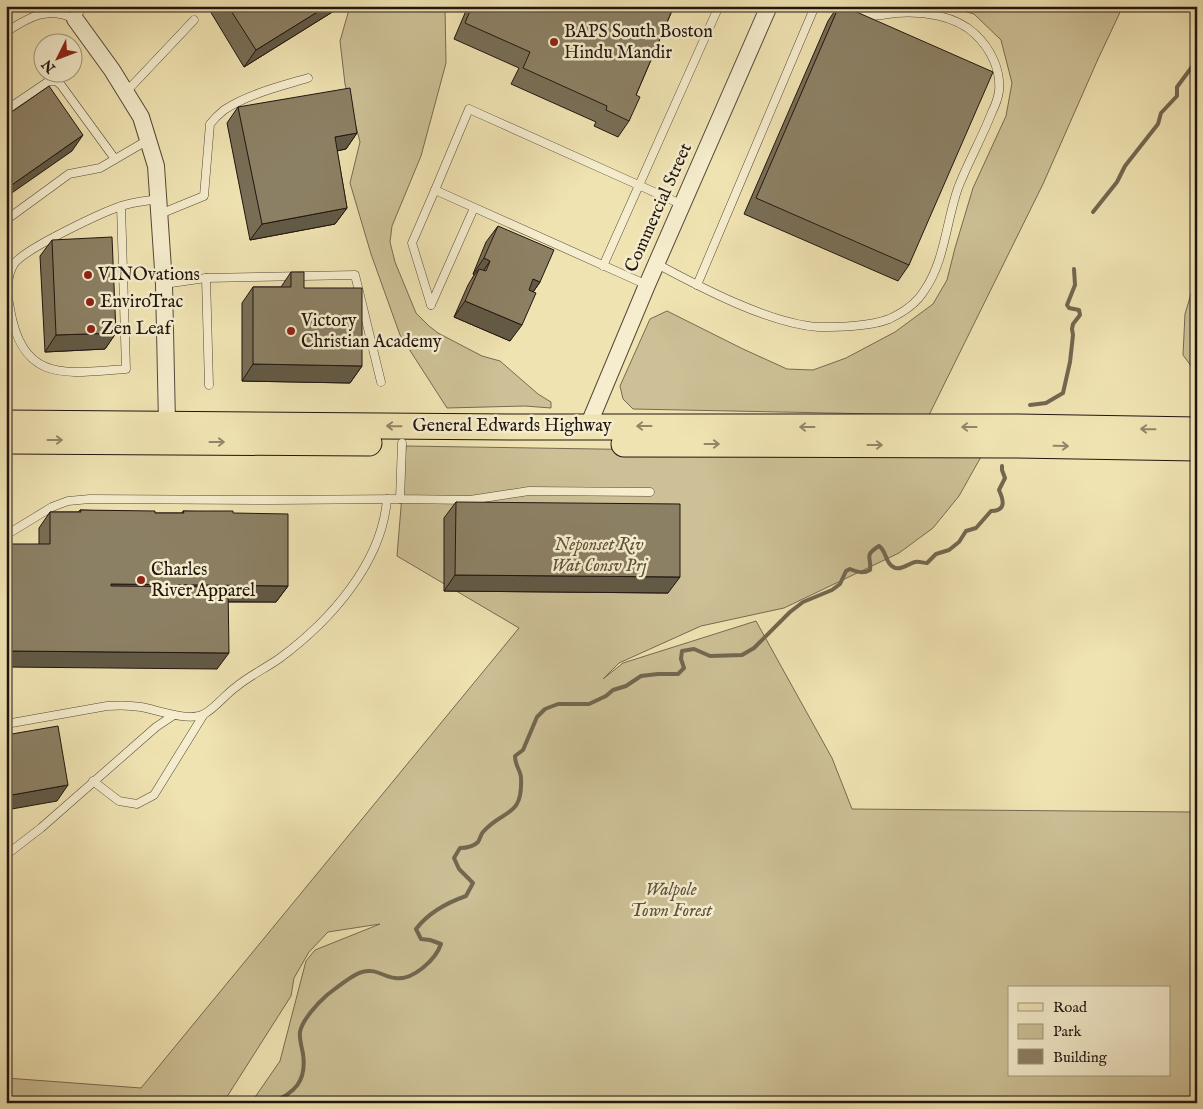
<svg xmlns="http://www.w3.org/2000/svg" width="1203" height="1109" font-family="'IM FELL English',serif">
<rect width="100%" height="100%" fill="#f0e3b2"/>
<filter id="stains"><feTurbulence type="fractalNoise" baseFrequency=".004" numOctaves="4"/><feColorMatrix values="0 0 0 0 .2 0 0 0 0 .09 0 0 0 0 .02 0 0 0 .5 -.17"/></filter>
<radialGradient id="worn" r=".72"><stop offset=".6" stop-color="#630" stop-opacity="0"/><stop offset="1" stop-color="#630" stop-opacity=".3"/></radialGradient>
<g fill="#cdc096" stroke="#766a53" fill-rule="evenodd">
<polygon points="350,6 445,6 446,63 421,156 392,226 390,242 395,262 416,313 429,326 438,333 482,356 500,361 538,394 551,402 551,408 525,406 447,408 400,335 371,254 350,183 360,142 345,84 340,41"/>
<polygon points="945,6 1123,6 1098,59 1043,184 929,415 633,409 623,399 620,386 650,319 667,311 743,349 787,369 813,370 846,358 895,332 933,304 947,280 955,248 973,188 1006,116 1012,83 1001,40 974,14"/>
<polygon points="1197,274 1197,374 1183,355 1185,314"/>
<path d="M406,446L982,455L959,496L933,528L899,553L784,608L701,626L619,663L603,679L623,663L756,621L832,758L852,809L1192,812L1197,807V1103H251L280,1061L306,961L315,950L380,924L328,932L309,952L294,978L291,996L223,1103H6V1078L141,1088L519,628L397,556ZM1009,988H1169V1075H1009Z"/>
</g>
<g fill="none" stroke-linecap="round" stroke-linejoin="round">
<g stroke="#726750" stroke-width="4">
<polyline points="1093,212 1117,182 1125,166 1158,124 1161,113 1177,96 1177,87 1197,60"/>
<polyline points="1030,405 1046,403 1063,393 1070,362 1073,335 1072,329 1073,324 1080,315 1079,310 1069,308 1067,305 1075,285 1074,269"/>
<path d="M271,1103C295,1093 307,1081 303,1054C302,1048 299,1038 300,1032C302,1020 318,1003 327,995C335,989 353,974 362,972C377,968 383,977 395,978C413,981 436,959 441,944L430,940L421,939L416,929C429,912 446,903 466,896L473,883L459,869L454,858L460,848C466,848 473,847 478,842C480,839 481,834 483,832C503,809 523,818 521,778C521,771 515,766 515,756L523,750L537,717L545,709L558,704H589L606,696L613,690L626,686L641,676L658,674H678L684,668L681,659L682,651L694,649L710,656L742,655L754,648L790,612L803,602L832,590L840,584L846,571L850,569C857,572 863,574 870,570C872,557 863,556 879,546C885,550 885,557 889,563C897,574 905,565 915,562C919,561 923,563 927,563L936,554L949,550L959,542L966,531L976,528L991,511C1006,511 1004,501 999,490L1005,478L1002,470V466"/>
</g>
<g stroke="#544838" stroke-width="9">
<g id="lane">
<path d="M6,32C29,17 47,6 75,19L83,6"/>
<polyline points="126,92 194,20"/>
<polyline points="6,110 49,81 56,81 61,85 115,159"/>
<polyline points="435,190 469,109 683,205"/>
<path d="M121,206L126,369C66,373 23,384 10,309C7,296 6,276 14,264C24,249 101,213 121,206C133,202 146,201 158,199"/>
<path d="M160,214L204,196L210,124C214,119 219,114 224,110C248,94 281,86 308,78"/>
<polyline points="6,220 69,174 100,168 148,140"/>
<path d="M657,264C700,287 770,324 818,327C829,327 841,327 852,326C864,325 877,324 889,319C902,313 916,304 924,291C945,261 946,222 958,188C968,162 982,138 992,112C995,106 998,98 999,91C1001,69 990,48 975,34C955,15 922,11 896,13C887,14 879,16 870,16C857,16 842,10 830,6"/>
<polyline points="603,266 719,6"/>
<polyline points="206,278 209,385"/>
<polyline points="164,284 206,278 355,275 381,382"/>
<polyline points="697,285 815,6"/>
<polyline points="431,305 412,243 435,190 647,285"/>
<polyline points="431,305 474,208"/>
<polyline points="402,443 400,499 470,500 529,491 650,492"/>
<polyline points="6,535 52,507 68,501 90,499 274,500 400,499"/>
<path d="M6,724L107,706C119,705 129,705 141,707C158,710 188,722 204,714C213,710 227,693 236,687C249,676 266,668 280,658C330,621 382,563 387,499"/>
<polyline points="93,781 119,801 137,804 154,795 204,714"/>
<polyline points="6,855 41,828 156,727 174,715"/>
</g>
</g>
<g stroke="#544838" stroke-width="18">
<g id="street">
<polyline points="75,19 112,70 141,117 156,166 164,284 167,423"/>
<polyline points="588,426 647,285 769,6"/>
</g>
</g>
<g stroke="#201510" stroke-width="27">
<g id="primary">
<polyline points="6,423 516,427 1018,427 1197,430"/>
<polyline points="6,441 369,443"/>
<polyline points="624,444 1013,445 1197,448"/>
</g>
</g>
<use href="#lane" stroke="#f5edcd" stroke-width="8"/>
<use href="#street" stroke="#f5edcd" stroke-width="16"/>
<use href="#primary" stroke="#f0e3b2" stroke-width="25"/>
</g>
<g fill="#786e56" stroke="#201510">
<polygon points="207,6 342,6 244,67"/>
<polygon points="468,6 674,6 636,95 629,121 618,137 594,126 596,122 511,84 519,68 454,39"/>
<polygon points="838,6 843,6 909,265 898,281 744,214 828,21"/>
<polygon points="238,107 357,133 346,149 337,151 347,208 335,224 250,240 227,123"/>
<polygon points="498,226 540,282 533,292 510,341 454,317 468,285 474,275 473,274 486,242"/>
<polygon points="52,240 116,333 105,349 45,352 40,256"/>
<polygon points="291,272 304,288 362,366 350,383 242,381 242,303 253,287 281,287"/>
<polygon points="456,502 668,593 444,591 444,518"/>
<polygon points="80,510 155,513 182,513 183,511 233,513 288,586 276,602 228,602 217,669 39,544 39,528 50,512 78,512"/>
</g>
<g fill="#625a46" stroke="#201510">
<polygon points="327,6 342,6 244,67 256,50"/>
<polygon points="357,133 346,149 324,153 335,137"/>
<polygon points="83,135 72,151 6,197 6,189"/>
<polygon points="347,208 335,224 250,240 262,224"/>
<polygon points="484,258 490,261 479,277 479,269 474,275 473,274"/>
<polygon points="533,279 540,282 529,298 522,296"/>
<polygon points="465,301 522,325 510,341 454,317"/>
<polygon points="116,333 105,349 45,352 56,335"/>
<polygon points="253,364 362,366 350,383 242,381"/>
<polygon points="455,575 680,577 668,593 444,591"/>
<polygon points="111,584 288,586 276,602 99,601"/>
<polygon points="6,651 229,653 217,669 6,667"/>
<polygon points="68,785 57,801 6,810 6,796"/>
</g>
<g fill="#8c8064" stroke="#201510">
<polygon points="228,6 327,6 256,50"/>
<polygon points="472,6 674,6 636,95 640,97 629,121 606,110 607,106 523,68 530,52 465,23"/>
<polygon points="839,6 843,6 993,72 909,265 756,198"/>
<polygon points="49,86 83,135 6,189 6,116"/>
<polygon points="350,88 357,133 335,137 347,208 262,224 238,107"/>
<polygon points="498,226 554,250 540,282 533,279 529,290 536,293 522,325 465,301 479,269 486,271 490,261 484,258"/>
<polygon points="112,237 116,333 56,335 52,240"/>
<polygon points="291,272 304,272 304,288 362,288 362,366 253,364 253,287 291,287"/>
<polygon points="456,502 680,504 680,577 455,575"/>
<polygon points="80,510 155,511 155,513 184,513 183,511 233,511 233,513 288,514 288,586 111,584 111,586 228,587 229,653 6,651 6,544 50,544 50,512 81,512"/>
<polygon points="58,726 68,785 6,796 6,735"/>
</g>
<defs><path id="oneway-shaft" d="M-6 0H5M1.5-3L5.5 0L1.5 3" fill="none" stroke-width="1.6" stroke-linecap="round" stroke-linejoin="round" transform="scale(1.25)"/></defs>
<g stroke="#928669">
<use href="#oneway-shaft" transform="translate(394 426) rotate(-179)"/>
<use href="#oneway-shaft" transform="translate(644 426) rotate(-180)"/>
<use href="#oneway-shaft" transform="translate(807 427) rotate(-180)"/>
<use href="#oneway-shaft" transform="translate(969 427) rotate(-180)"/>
<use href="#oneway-shaft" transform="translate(1148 429) rotate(-179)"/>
<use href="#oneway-shaft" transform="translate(55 440)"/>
<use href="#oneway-shaft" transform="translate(217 442)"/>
<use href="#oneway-shaft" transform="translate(712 444)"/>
<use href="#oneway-shaft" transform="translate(875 445)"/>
<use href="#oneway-shaft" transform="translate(1061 446) rotate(1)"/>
</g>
<g fill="#8f2418" stroke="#f5edcd" stroke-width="2">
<circle cx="554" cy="42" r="5"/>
<circle cx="88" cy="275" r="5"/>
<circle cx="90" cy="302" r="5"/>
<circle cx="91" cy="329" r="5"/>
<circle cx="291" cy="331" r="5"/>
<circle cx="141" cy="580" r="5"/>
</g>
<g text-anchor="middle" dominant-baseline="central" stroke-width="5" stroke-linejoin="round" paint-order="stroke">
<g font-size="18" fill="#201510" stroke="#f5edcd" text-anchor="start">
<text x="564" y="32">BAPS South Boston<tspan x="564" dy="21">Hindu Mandir</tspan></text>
<text x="98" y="275">VINOvations</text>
<text x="100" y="302">EnviroTrac</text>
<text x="301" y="321">Victory<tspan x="301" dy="21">Christian Academy</tspan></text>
<text x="101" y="329">Zen Leaf</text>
<text x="151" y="570">Charles<tspan x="151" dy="21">River Apparel</tspan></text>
</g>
<g font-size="18" fill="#201510" stroke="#f5edcd">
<text transform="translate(659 208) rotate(-66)">Commercial Street</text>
<text x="512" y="426">General Edwards Highway</text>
</g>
<g font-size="18" font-style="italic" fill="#5d513f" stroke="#f5edcd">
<text x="599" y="545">Neponset Riv<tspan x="599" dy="21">Wat Consv Prj</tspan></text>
<text x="671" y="890">Walpole<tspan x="671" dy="21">Town Forest</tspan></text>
</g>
</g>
<rect width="1203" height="1109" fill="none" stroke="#f0e3b2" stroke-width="25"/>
<rect x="8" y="8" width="1188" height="1094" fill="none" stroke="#201510" stroke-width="2.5"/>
<rect x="12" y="12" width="1178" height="1084" fill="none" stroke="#201510"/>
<rect x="1008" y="986" width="162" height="90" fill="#f5edcd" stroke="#a09781"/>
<rect x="1018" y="1003" width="25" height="8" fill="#f0e3b2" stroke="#a09781"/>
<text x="1053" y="1012" font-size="15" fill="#201510">Road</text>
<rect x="1018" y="1024" width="25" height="15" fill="#cdc096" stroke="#a09781"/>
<text x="1053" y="1036" font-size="15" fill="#201510">Park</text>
<rect x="1018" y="1049" width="25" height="15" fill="#8c8064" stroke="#a09781"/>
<text x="1053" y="1062" font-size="15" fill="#201510">Building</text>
<g transform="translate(58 58) rotate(228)"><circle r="24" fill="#f5edcd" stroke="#a09781"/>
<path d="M0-4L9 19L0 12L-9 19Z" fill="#8f2418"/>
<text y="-8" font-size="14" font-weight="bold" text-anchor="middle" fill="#201510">N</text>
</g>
<rect width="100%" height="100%" filter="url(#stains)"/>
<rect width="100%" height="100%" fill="url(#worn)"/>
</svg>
